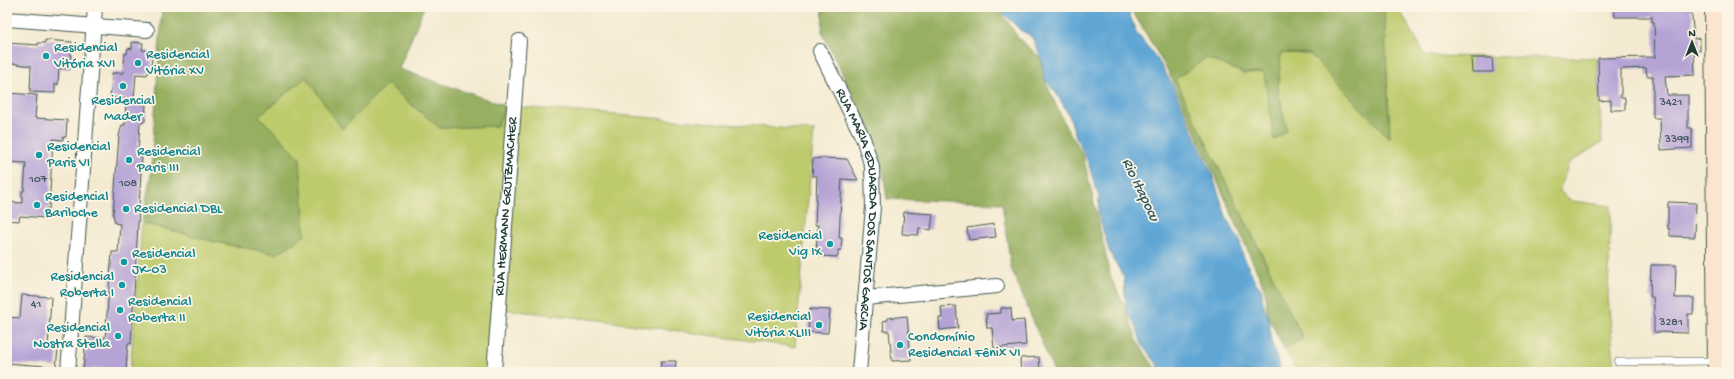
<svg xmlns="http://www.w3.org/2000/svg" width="1734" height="379" font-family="'Gochi Hand',sans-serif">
<rect width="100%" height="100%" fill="#fcf5e5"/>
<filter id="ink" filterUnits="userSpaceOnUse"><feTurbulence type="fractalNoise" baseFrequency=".025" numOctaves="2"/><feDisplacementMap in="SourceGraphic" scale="8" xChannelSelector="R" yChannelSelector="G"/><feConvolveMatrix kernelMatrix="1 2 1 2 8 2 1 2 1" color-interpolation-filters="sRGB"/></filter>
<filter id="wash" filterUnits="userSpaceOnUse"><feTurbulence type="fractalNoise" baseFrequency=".012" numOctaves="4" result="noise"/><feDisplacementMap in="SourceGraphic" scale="16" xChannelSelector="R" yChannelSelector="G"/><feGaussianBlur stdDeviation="0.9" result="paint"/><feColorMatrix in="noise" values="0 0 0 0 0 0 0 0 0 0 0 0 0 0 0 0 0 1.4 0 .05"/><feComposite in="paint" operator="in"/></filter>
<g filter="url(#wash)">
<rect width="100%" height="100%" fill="#f4ead1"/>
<g fill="#becb6d" stroke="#6e8450">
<polygon points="1384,7 1398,7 1426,56 1597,58 1602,142 1569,163 1559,191 1572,201 1611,206 1608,298 1615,372 1297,372 1284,349 1303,338 1175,79 1206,58 1244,73 1265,72 1275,140 1287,131 1278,90 1281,53 1310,54 1390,138"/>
<polygon points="306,77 387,84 440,128 497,126 506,106 814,131 795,347 599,320 491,308 488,372 130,372 142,223 216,242 277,254 300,158 259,116"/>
</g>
<g fill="#96af60" stroke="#5a764a">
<polygon points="162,7 424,7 399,69 506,106 497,126 440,128 387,84 342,129 306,77 259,116 300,158 305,235 277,254 216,242 142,223 151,173"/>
<polygon points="823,7 998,7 1018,38 1041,58 1044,78 1064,123 1083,155 1111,278 1126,310 1138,343 1158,372 1054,372 1011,268 1002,203 887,199 883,170 872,134 822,32"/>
<polygon points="1130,7 1384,7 1390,139 1310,54 1281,53 1278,90 1287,131 1274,140 1264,72 1244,73 1206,58 1175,79 1303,338 1284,349 1268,316 1265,290 1228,205 1168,71"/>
</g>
<polygon fill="#5ea6d5" stroke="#3e7284" points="1000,7 1127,7 1136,32 1158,60 1172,84 1212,174 1227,219 1240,241 1242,253 1256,283 1262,290 1262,299 1270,324 1270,337 1281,372 1171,372 1170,370 1159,371 1157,364 1142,345 1136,326 1126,310 1124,278 1109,251 1098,213 1099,197 1095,186 1088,162 1076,137 1069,115 1056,93 1044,78 1041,58 1033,39 1028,34 1020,30 1003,13"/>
<g id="blocks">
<g fill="#b5a3d6">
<polygon points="1614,7 1691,7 1694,39 1700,38 1700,51 1694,50 1695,75 1665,76 1667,95 1688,95 1688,128 1691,128 1692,131 1692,148 1661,150 1660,118 1653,118 1653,76 1647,76 1646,68 1621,69 1621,98 1625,98 1625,110 1611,110 1611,100 1599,101 1598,58 1655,57 1654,22 1652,22 1652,17 1615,17"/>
<polygon points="45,40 72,42 70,69 59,68 58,85 55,84 55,93 30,92 31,66 10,63 10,60 7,58 7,43 38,45 38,43 45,43"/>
<polygon points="132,42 143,43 142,50 149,51 149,56 152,57 151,71 149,71 147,75 136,74 134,99 146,105 145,121 140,124 138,151 140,151 139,156 142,156 131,344 128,343 126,370 93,368 93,372 83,372 86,337 105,338 112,252 118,252 120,224 115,223 113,214 119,136 122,125 125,125 126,99 110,97 111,90 112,73 123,73 125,53 127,54 128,48 132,49"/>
<polygon points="1471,58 1492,58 1493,72 1472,72"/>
<polygon points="7,93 37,95 35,118 67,120 66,137 63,137 63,140 53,139 49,209 46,208 46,218 20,216 19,221 7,220 7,202 22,203 22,191 24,191 26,163 7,162"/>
<polygon points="821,158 847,159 858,180 842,179 839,238 842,238 841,250 838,250 838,257 821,256 821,252 816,252 818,225 815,225 817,176 812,176 813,159"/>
<polygon points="1668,202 1696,203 1695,237 1670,236 1670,229 1668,229"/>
<polygon points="904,212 933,214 931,230 919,228 918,235 902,234"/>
<polygon points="994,224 996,237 969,240 967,228"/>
<polygon points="1651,265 1676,265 1675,298 1694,298 1693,314 1688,314 1688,333 1654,332 1654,306 1653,297 1650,297"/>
<polygon points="22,295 51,297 48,348 58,349 56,367 7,363 7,317 20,318"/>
<polygon points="956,306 958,328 940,330 939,318 942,318 941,307"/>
<polygon points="1001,308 1011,308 1012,321 1024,320 1026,345 994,348 992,328 987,328 986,314 1001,313"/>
<polygon points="810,309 830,310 828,333 808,332"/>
<polygon points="907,316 911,360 892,361 889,331 884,331 883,321 888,320 888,318"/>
<polygon points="1039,357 1040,372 1021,372 1020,358"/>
<polygon points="661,361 676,361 675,372 660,372"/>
</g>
</g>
</g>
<g filter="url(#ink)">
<use href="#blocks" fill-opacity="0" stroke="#3f574c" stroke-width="1"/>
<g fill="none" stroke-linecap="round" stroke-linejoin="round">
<g stroke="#3f574c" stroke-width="8">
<polyline id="lane" points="1618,362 1716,361"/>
</g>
<g stroke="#3f574c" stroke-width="16">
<g id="street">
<polyline points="7,19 147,30"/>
<path id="s1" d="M820,51L863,138L872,167L873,207L859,372"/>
<polyline points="865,298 997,286"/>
<polyline points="68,372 95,7"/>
<path id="s2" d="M494,372L519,41"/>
</g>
</g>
<g stroke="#3f574c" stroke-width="22">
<polyline id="secondary" points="1715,7 1718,372"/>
</g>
<use href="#lane" stroke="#fff" stroke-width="7"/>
<use href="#street" stroke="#fff" stroke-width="14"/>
<use href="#secondary" stroke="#fce5cf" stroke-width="20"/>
</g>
</g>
<g fill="#0f9aa8" stroke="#fcf5e5" stroke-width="1.5">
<circle cx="46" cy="56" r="4"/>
<circle cx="138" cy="63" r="4"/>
<circle cx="123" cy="86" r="4"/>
<circle cx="39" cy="155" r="4"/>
<circle cx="129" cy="160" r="4"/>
<circle cx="37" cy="205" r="4"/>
<circle cx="126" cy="209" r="4"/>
<circle cx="830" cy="244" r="4"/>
<circle cx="124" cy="262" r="4"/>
<circle cx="122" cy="285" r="4"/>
<circle cx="120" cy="310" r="4"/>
<circle cx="819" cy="325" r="4"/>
<circle cx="118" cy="336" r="4"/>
<circle cx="900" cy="345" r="4"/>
</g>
<g text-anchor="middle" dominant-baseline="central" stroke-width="3.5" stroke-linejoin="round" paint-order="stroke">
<g font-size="12" fill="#44565c">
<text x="1671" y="103">3421</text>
<text x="1677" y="140">3399</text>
<text x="38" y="180">107</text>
<text x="128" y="184">108</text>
<text x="36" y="305">41</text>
<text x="1671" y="323">3281</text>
</g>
<g font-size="14" fill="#0d838f" stroke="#fcf5e5" text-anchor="start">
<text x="54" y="48">Residencial<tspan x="54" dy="16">Vitória XVI</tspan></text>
<text x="146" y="55">Residencial<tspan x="146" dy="16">Vitória XV</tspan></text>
<text x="123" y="101" text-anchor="middle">Residencial<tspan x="123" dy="16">Mader</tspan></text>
<text x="47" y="147">Residencial<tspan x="47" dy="16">Paris VI</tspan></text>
<text x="137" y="152">Residencial<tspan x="137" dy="16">Paris III</tspan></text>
<text x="45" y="197">Residencial<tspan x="45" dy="16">Bariloche</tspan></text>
<text x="134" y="209">Residencial DBL</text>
<text x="822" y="236" text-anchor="end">Residencial<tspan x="822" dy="16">Vig IX</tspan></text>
<text x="132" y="254">Residencial<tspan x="132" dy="16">JK-03</tspan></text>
<text x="114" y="277" text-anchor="end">Residencial<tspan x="114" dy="16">Roberta I</tspan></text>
<text x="128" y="302">Residencial<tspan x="128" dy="16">Roberta II</tspan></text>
<text x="811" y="317" text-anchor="end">Residencial<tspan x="811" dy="16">Vitória XLIII</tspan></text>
<text x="110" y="328" text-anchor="end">Residencial<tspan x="110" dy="16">Nostra Stella</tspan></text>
<text x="908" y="337">Condomínio<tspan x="908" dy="16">Residencial Fênix VI</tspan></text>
</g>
<g font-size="14" fill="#1f3d34" stroke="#fcf5e5">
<text stroke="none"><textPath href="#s2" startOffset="166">RUA HERMANN GRUTZMACHER</textPath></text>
<text stroke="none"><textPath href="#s1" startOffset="167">RUA MARIA EDUARDA DOS SANTOS GARCIA</textPath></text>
</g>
<g font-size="15" font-style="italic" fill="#325c64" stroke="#fcf5e5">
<text transform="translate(1140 190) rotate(64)">Rio Itapocu</text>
</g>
</g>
<rect width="1734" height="379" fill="none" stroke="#fcf5e5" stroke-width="24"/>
<g transform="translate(1692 42)" stroke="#fcf5e5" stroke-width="3" paint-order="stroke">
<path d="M0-3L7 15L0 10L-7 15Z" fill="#1f3d34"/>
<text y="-6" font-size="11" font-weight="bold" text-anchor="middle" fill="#1f3d34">N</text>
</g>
</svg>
